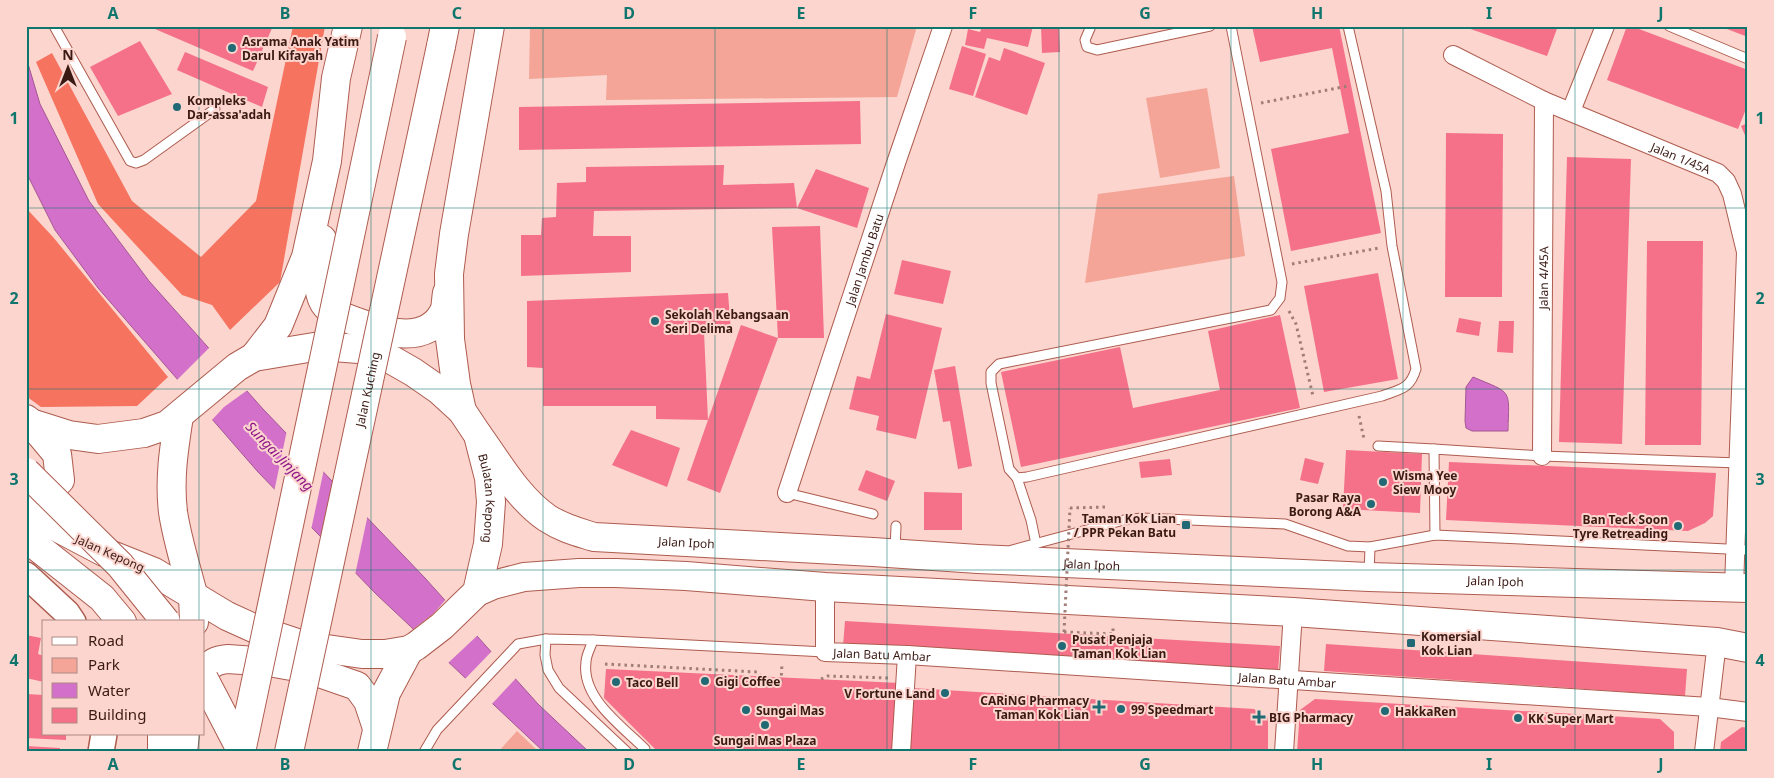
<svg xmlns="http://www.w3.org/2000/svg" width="1774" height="778" font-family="'Noto Sans',sans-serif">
<rect width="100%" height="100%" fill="#fbd5ce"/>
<g fill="#f4a597">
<polygon points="530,26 917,26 897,97 606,100 607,75 529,79"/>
<polygon points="1207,88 1220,168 1160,178 1146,98"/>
<polygon points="1234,176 1245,256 1085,283 1098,194"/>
<polygon points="517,731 539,752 498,752"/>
</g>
<g fill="#f6735f">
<polygon points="293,26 325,26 280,282 230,330 212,305 182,295 98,204 36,62 52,53 132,201 201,257 256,201"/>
<polygon points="26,208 53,237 168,377 137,406 41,407 26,396"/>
</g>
<g fill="#d371ca" stroke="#a55793">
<polygon points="26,57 40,104 89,201 149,281 263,409 425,578 538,704 589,752 544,752 376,594 258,472 98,288 55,230 26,172"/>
<path d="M1473,377C1513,394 1509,388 1508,431H1472L1466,428L1465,421L1466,387Z"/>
</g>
<g fill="#fbd5ce">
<polygon points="211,346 249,389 224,407 211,421 176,381"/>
<polygon points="287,430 324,469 311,530 274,492"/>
<polygon points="334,479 368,514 355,575 321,540"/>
<polygon points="447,598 479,634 447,664 412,630 434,613"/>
<polygon points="493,650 517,677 491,705 464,680"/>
</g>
<g fill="#f57089">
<polygon points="148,26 273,26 253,71"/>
<polygon points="982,26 1033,26 1028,47 987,38 984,49 965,45 968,29 980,32"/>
<polygon points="1041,26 1059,26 1060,52 1042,53"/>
<polygon points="1252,26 1339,26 1381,233 1291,251 1271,149 1349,133 1332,48 1260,62"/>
<polygon points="1462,26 1558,26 1547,56"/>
<polygon points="1627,26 1631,26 1748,70 1748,104 1738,129 1607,80"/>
<polygon points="1719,26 1748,26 1748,37"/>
<polygon points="140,41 172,94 118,116 90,67"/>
<polygon points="962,46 986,54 973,96 949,89"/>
<polygon points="1004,48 1045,63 1027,115 975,97 989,57 1000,61"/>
<polygon points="185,52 268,87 262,107 177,70"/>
<polygon points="860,101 861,144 519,150 519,107"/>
<polygon points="1748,123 1748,142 1741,126"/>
<polygon points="1446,133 1503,134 1502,297 1445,297"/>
<polygon points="1567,157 1631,159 1622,444 1559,442"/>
<polygon points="724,165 723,185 794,183 797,208 594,211 593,236 631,236 631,272 521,276 521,235 541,235 542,218 556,217 557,183 586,182 586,167"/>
<polygon points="816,169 869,188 857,228 797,208"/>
<polygon points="820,226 824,338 778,338 772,227"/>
<polygon points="1647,241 1703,241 1701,445 1645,445"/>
<polygon points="902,260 951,271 943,304 894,294"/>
<polygon points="1378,273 1398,379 1324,392 1304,286"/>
<polygon points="728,293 731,331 704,332 708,420 741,325 778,338 720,493 687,480 708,420 656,419 656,406 543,406 543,368 527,367 527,301"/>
<polygon points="886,314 942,328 916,439 876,430 879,416 849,409 857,376 870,379"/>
<polygon points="1280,315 1300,408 1021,467 1001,372 1120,347 1133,408 1220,390 1208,331"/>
<polygon points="1459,318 1481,322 1479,336 1456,332"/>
<polygon points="1499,321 1514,321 1513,353 1497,352"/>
<polygon points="955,366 972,466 958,469 950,421 943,422 934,370"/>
<polygon points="631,430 680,448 667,487 612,465"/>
<polygon points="1346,450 1422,454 1420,513 1343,509"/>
<polygon points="1305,458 1324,463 1318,484 1300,480"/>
<polygon points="1170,459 1172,475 1141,478 1139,462"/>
<polygon points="1449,462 1716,473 1713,516 1705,523 1688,531 1446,520"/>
<polygon points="866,470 895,481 887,501 858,490"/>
<polygon points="924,492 962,493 962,530 924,530"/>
<polygon points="845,621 1280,646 1278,671 843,646"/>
<polygon points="26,635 41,638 38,654 44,656 44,682 26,678"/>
<polygon points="1326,644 1687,669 1685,696 1324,671"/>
<polygon points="606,669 900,683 896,752 658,752 604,698"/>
<polygon points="912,688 1254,709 1268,718 1268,752 908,752"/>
<polygon points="26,694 44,695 44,734 66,734 66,740 26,738"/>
<polygon points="1315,699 1660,719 1674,732 1674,752 1297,752 1300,710"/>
<polygon points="1742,727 1748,728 1748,752 1720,752 1721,742"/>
<polygon points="26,746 60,748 60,752 26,752"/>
</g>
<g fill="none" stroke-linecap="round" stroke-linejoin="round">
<g stroke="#ae5c4f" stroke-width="11">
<g id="lane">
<polyline points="54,26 130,161 136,163 144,160 215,109"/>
<polyline points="1091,26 1085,40 1087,47 1097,50 1210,26"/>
<path d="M1231,26L1282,282L1280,298L1271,310L999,364L991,372V383L1009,469L1017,478L1027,477L1382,396C1401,389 1410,389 1416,369L1392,246L1386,191L1348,26"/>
<polyline points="1669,26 1748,59"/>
<polyline points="1378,446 1434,449"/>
<polyline points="1017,478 1031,520 1036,544"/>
<polyline points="787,493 873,514"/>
<polyline points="1435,535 1434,449 1542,456 1739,463"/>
<polyline points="1012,550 1124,520 1142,518 1285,524 1348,546 1370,547 1435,535 1748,550"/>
<polyline points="895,551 896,526"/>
<polyline points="1369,575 1370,547"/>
<polyline points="546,639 545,655 548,670 559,688 627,752"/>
<path d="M593,640C591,647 586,655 586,662C581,698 622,726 645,749"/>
<polyline points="424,752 437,730 518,644 546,639 593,640 825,652"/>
</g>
</g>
<g stroke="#ae5c4f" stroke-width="20">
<g id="street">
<path id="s1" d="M1453,55L1544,101L1718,173L1726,181L1732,194L1746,252L1734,587"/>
<polyline points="1571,111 1605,26"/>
<path id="s2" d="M1542,456L1544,101"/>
<path id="s3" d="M787,493L896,163L943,26"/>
<path id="s4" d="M825,587V652L907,655L1709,707L1748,712"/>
<polyline points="901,752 907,655"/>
<polyline points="1284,752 1293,612"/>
<polyline points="1704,752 1717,642"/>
</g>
</g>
<g stroke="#ae5c4f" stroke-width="28">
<g id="secondary">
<polyline points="26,575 67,613 73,622"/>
<polyline points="101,752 104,734"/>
</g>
</g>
<g stroke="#ae5c4f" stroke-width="30">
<g id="primary">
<path d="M179,416C174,448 169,479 173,512C177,539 186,567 193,594"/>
<path id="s5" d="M26,419L31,423L69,435L98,439L144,433L167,425L237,367L254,357L320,346L359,349L392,360L413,372L439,390L462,411L478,435L489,478L491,502L488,544L477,592L442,626L416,646L409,650L385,654H362L306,646L258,630L227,616L154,572L104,552L26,511"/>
<path id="s6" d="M478,435C499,464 518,498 547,518C562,528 578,532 594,537L873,552L978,559L1369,577L1748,588"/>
<polyline points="26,498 41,499 60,480 57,454 31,423"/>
<polyline points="477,592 493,585 524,577 579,573 616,573 686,576 825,587 1293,612 1717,642 1748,648"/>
</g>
</g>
<g stroke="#ae5c4f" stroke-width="30">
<g id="highway">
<polyline points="441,46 445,26"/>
<path d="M322,239C321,258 314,286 324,303C331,314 346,318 357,322C384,333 430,346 445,309C446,304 446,298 447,293"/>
<polyline points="254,357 278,326 306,257 327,161 336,78 348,26"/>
<polyline points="462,411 456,384 450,339 449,274 454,234 490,26"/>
<polyline points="26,538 102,598 122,622"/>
<polyline points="193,594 194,622"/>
<path d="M204,672C211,663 216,660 228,659L269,662L308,669L357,686L368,701L377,728"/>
<polyline points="162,752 162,734"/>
<polyline points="183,752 185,734"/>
<polyline points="372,752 386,693 409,650"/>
</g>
</g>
<g stroke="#a07d76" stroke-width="3" stroke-dasharray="2.5 4" stroke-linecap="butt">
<polyline points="1261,103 1348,86"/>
<polyline points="1292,264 1379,248"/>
<polyline points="1289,311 1296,324 1313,396"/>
<polyline points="1359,416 1364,439"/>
<polyline points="1070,508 1107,507"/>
<polyline points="1064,632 1113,634 1113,626"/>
<polyline points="605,664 757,672 761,676"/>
<polyline points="821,679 828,676 888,678"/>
<polyline points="781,682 782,663"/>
</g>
<use href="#lane" stroke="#fff" stroke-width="9"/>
<use href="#street" stroke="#fff" stroke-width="18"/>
<use href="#secondary" stroke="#fff" stroke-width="25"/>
<use href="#primary" stroke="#fff" stroke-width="28"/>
<use href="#highway" stroke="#fff" stroke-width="28"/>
<g stroke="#ae5c4f" stroke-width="30" stroke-linecap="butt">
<g id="highway-bridge">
<polyline points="26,472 120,565 166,622"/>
<polyline points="204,679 242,752"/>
<polyline points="241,752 392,37"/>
<path id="s7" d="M289,752L441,46"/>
</g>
</g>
<polyline stroke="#a07d76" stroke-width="3" stroke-dasharray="2.5 4" stroke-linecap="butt" points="1064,632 1070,508"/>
<use href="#highway-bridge" stroke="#fff" stroke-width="28"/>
</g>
<path fill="none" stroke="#0f766e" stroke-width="1" stroke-opacity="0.55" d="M199,26V622M371,26V752M543,26V752M715,26V752M887,26V752M1059,26V752M1231,26V752M1403,26V752M1575,26V752M26,208H1748M26,389H1748M26,570H1748M199,734V752"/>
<g fill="#206975" stroke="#fbd5ce" stroke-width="2">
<circle cx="232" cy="48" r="5"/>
<circle cx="177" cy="107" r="5"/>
<circle cx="655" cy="321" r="5"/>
<circle cx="1383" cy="482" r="5"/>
<circle cx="1371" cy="504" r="5"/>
<rect x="1181" y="520" width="10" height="10" rx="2.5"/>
<circle cx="1678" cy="526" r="5"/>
<rect x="1406" y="638" width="10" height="10" rx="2.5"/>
<circle cx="1062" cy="646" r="5"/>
<circle cx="705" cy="681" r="5"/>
<circle cx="616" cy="682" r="5"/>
<circle cx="945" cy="693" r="5"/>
<path d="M1096.5 699.5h5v5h5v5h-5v5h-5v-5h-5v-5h5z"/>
<circle cx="1121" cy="709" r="5"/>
<circle cx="746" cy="710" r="5"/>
<circle cx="1385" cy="711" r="5"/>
<path d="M1256.5 709.5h5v5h5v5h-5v5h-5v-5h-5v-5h5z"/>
<circle cx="1518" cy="718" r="5"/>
<circle cx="765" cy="725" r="5"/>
</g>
<g text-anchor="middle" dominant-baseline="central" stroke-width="4" stroke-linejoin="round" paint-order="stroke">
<g font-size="12" font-weight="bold" fill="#3b1a14" stroke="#fbd5ce" text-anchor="start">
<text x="242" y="41">Asrama Anak Yatim<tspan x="242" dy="14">Darul Kifayah</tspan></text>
<text x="187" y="100">Kompleks<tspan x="187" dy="14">Dar-assa'adah</tspan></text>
<text x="665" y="314">Sekolah Kebangsaan<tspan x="665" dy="14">Seri Delima</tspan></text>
<text x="1393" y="475">Wisma Yee<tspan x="1393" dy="14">Siew Mooy</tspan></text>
<text x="1361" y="497" text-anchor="end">Pasar Raya<tspan x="1361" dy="14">Borong A&amp;A</tspan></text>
<text x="1176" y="518" text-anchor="end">Taman Kok Lian<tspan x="1176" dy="14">/ PPR Pekan Batu</tspan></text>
<text x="1668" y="519" text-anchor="end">Ban Teck Soon<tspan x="1668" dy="14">Tyre Retreading</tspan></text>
<text x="1421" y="636">Komersial<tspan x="1421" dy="14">Kok Lian</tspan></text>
<text x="1072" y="639">Pusat Penjaja<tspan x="1072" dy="14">Taman Kok Lian</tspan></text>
<text x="715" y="681">Gigi Coffee</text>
<text x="626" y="682">Taco Bell</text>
<text x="935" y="693" text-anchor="end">V Fortune Land</text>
<text x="1089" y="700" text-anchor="end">CARiNG Pharmacy<tspan x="1089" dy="14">Taman Kok Lian</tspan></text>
<text x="1131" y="709">99 Speedmart</text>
<text x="756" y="710">Sungai Mas</text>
<text x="1395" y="711">HakkaRen</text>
<text x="1269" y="717">BIG Pharmacy</text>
<text x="1528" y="718">KK Super Mart</text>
<text x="765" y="740" text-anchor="middle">Sungai Mas Plaza</text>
</g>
<g font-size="12" fill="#3b1a14" stroke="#fbd5ce">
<text stroke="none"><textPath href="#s1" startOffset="250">Jalan 1/45A</textPath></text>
<text stroke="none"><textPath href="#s3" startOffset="246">Jalan Jambu Batu</textPath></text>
<text stroke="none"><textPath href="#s2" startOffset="178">Jalan 4/45A</textPath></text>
<text stroke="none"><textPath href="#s7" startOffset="371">Jalan Kuching</textPath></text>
<text stroke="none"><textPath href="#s5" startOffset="578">Bulatan Kepong</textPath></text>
<text stroke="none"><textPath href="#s6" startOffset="252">Jalan Ipoh</textPath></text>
<text transform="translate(110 553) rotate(24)">Jalan Kepong</text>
<text stroke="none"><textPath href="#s6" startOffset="658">Jalan Ipoh</textPath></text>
<text stroke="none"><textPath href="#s6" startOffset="1062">Jalan Ipoh</textPath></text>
<text stroke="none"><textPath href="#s4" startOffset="122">Jalan Batu Ambar</textPath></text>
<text stroke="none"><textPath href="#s4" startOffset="528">Jalan Batu Ambar</textPath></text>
</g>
<g font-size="14" font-style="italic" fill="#8d1287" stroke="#fbd5ce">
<text transform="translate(280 456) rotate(46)">Sungai Jinjang</text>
</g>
</g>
<rect width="1774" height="778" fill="none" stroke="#fbd5ce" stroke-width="55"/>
<rect x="42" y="620" width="162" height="115" fill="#fbd5ce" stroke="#ae8a84"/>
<rect x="52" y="637" width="25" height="8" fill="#ffffff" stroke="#ae8a84"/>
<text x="88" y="646" font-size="15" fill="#3b1a14">Road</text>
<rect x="52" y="658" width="25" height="15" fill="#f4a597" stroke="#ae8a84"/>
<text x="88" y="670" font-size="15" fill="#3b1a14">Park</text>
<rect x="52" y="683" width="25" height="15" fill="#d371ca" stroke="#ae8a84"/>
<text x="88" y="696" font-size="15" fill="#3b1a14">Water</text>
<rect x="52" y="708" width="25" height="15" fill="#f57089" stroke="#ae8a84"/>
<text x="88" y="720" font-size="15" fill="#3b1a14">Building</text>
<g transform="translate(68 68)" stroke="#fbd5ce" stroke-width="4" paint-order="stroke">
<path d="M0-4L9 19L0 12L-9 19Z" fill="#3b1a14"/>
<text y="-8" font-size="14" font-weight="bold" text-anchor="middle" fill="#3b1a14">N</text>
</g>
<rect x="28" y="28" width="1718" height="722" fill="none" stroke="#0f766e" stroke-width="2"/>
<g font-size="16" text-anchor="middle" font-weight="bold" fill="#0f766e">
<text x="113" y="19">A</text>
<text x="285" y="19">B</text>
<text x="457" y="19">C</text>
<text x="629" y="19">D</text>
<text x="801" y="19">E</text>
<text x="973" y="19">F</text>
<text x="1145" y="19">G</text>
<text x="1317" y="19">H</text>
<text x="1489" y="19">I</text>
<text x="1661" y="19">J</text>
<text x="14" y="124">1</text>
<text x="1760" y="124">1</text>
<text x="14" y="304">2</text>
<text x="1760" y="304">2</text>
<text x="14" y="485">3</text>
<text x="1760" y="485">3</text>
<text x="14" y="666">4</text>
<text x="1760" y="666">4</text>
<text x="113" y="770">A</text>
<text x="285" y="770">B</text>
<text x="457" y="770">C</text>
<text x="629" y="770">D</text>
<text x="801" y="770">E</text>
<text x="973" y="770">F</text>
<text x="1145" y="770">G</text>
<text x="1317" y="770">H</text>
<text x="1489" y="770">I</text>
<text x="1661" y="770">J</text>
</g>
</svg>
